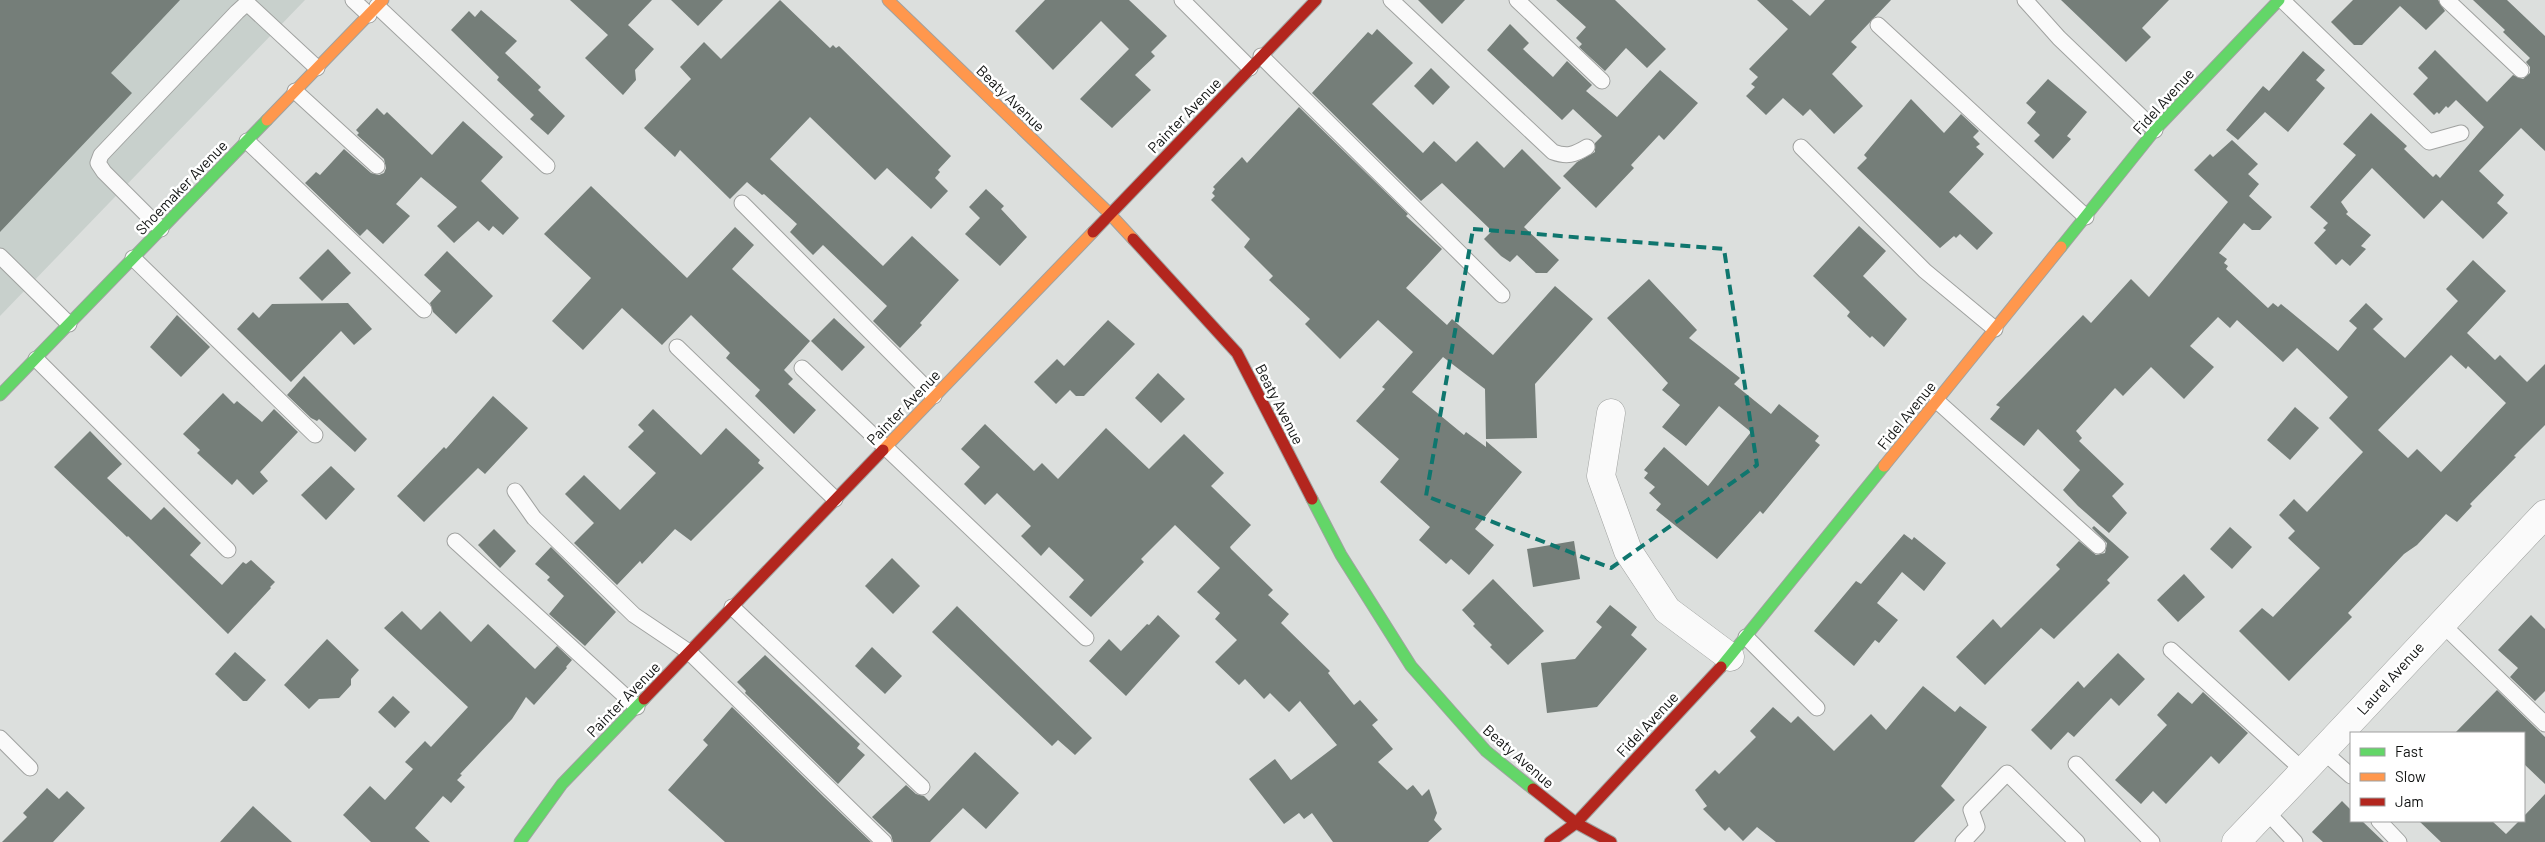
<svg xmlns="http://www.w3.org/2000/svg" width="2545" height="842" font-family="Barlow,sans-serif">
<rect width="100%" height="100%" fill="#dcdfdd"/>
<polygon fill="#c8d0cc" points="0,0 305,0 0,316"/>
<g fill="#757e79" fill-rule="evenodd">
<polygon points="0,0 180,0 111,73 132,93 0,232"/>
<polygon points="570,0 652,0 628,25 654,49 635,70 636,80 623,95 585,58 608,35"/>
<polygon points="671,0 723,0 698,26"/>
<polygon points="780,0 830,48 833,45 836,48 839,46 951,156 938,170 940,172 935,178 948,191 931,209 887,168 875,180 810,117 770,159 883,266 912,236 959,280 920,323 922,325 900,348 873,321 887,306 823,245 813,255 790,232 797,224 764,194 762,195 747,182 730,199 680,150 675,157 644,128 691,79 680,67 704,42 721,59"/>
<polygon points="1045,0 1129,0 1167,36 1151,52 1155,56 1135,75 1151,90 1112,128 1080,99 1129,49 1101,21 1053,70 1015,31"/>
<polygon points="1418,0 1465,0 1442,24"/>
<polygon points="1556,0 1615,0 1666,49 1647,68 1626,48 1605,71 1579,47 1582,44 1576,38 1586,27"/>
<polygon points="1757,0 1792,0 1810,16 1825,0 1891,0 1851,42 1857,47 1832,74 1863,106 1834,134 1810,109 1803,116 1783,98 1766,115 1746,96 1755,87 1751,84 1758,77 1749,69 1788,29"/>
<polygon points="2061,0 2169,0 2142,28 2151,37 2126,62"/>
<polygon points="2353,0 2438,0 2445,11 2426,30 2400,6 2362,45 2354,45 2331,22"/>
<polygon points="2473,0 2507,0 2545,36 2545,151 2521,128 2479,171 2504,195 2497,203 2508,213 2483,239 2442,200 2424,219 2372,168 2341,202 2348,212 2346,214 2371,235 2361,246 2366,249 2350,266 2342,259 2336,265 2314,243 2326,230 2323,228 2328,223 2310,207 2356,155 2343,144 2371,113 2407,146 2404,149 2433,177 2436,174 2440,178 2484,127 2456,100 2448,108 2446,106 2439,114 2437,112 2434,115 2413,94 2428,78 2418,68 2435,50 2487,102 2513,75 2523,79 2530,73 2530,67 2526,62 2530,58 2503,32 2505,30"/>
<polygon points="481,10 517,41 505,53 541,87 538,90 565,116 548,135 530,119 534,115 497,80 499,77 451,30 469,11 475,17"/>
<polygon points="1510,24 1529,43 1523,49 1553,77 1567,61 1592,85 1586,91 1617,117 1660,70 1698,103 1664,140 1659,135 1631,165 1634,168 1596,208 1563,176 1577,162 1595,152 1595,143 1602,136 1573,109 1562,120 1487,50"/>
<polygon points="1377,29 1413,63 1372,104 1423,153 1434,141 1456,162 1477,141 1504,168 1522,149 1561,188 1524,227 1559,260 1547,273 1536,273 1517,255 1510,262 1501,256 1484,239 1492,231 1442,183 1421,201 1312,93 1368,32 1372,35"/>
<polygon points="2303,51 2325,70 2316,80 2325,88 2288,132 2265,112 2238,140 2226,130 2263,86 2269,91"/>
<polygon points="1431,68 1450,87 1433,105 1414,86"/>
<polygon points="2048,79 2087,112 2067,136 2071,139 2053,159 2034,141 2040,135 2027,123 2036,112 2026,103"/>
<polygon points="1911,99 1944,133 1961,114 1979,131 1973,137 1980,144 1976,147 1984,154 1949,192 1993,233 1977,250 1960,234 1956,238 1954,236 1940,248 1857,168 1867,158 1864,155"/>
<polygon points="1299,107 1408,214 1406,216 1442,249 1406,288 1447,325 1452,319 1493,355 1555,286 1593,319 1535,384 1537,438 1486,439 1485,389 1443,357 1412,392 1464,435 1466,432 1486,447 1486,441 1522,472 1475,529 1494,545 1469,575 1451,559 1446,564 1419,540 1430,527 1380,482 1399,459 1356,421 1385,389 1382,387 1413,352 1378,320 1340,359 1305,324 1310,319 1269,280 1273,276 1244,247 1250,239 1211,200 1215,196 1212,193 1215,189 1213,187 1242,157 1247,163"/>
<polygon points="377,108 384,115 387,112 432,155 463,121 503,157 481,181 519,218 503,235 493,226 489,231 478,221 454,243 437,226 457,207 421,177 396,204 410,216 383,244 367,229 360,236 305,183 316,172 320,175 344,149 371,173 379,175 384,173 386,168 384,159 357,135 359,133 356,130"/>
<path d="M2232,140L2258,164L2248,174L2259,184L2249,196L2272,217L2260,230H2252L2244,223L2219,253L2227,259L2224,263L2228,266L2226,269L2268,308L2273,303L2278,307L2281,304L2338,351L2357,328L2349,321L2366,303L2383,319L2373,329L2405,358L2458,301L2446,289L2473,260L2506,291L2467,333L2495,360L2500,355L2527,382L2545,364V425L2514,456L2516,457L2470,504L2472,506L2457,522L2446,514L2417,545L2404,554L2348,613L2352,617L2289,681L2239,631L2262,608L2273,617L2320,568L2288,538L2295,531L2279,515L2294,499L2307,512L2363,452L2329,418L2348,397L2297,348L2283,362L2237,320L2230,328L2218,317L2190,346L2214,367L2184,399L2151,367L2123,396L2115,388L2076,431L2082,438L2079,441L2124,484L2112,496L2127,513L2109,533L2078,506L2063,490L2080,470L2038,429L2024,446L1990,419L2000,407L1996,405L2083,315L2091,323L2131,279L2149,297L2228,202L2194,170L2210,154L2213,157ZM2451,355L2466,369L2468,366L2506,403L2441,472L2417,449L2408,458L2378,430Z"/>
<polygon points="591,186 687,278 735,227 754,245 732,269 810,341 784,370 793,379 788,384 816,410 794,434 755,396 760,390 726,358 730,353 691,315 662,345 622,308 583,350 552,321 591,278 544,234"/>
<polygon points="986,189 1004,206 1001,209 1027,237 1000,266 965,234 980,218 969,207"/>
<polygon points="1859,226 1886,251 1863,276 1907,319 1884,347 1872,336 1870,338 1847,316 1850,312 1845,307 1813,276"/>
<polygon points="328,249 351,273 322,301 299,278"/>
<polygon points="447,251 493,296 456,334 433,312 430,303 441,291 424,275"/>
<polygon points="1649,279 1697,330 1689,338 1740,378 1734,384 1771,414 1779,404 1819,436 1815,441 1820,445 1763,514 1760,511 1717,559 1656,510 1661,504 1649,493 1655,487 1644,478 1648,473 1644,470 1664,447 1708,486 1751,432 1719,406 1686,446 1662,427 1680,405 1662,390 1668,383 1607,318"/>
<polygon points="348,303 372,329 354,345 341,331 291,382 237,329 253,312 259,318 272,304"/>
<polygon points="177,315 210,347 181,377 150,347"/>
<polygon points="834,318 865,347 842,371 811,341"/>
<polygon points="1108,320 1135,344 1084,396 1076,396 1070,390 1056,404 1034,382 1057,359 1064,366"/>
<polygon points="1158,373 1185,399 1161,423 1135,398"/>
<polygon points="304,376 367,439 355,452 319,419 317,421 311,418 287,395"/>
<polygon points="223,393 234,404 237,401 262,422 274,409 298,432 260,472 268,481 253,495 237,479 232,485 197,453 200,450 183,434"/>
<polygon points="493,396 528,428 485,474 478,468 424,522 397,496 444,447 446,449"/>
<polygon points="2295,407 2319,428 2290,460 2267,440"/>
<polygon points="653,409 701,455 726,428 760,460 758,463 764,468 691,541 675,529 642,564 640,561 617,585 574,543 594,523 565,494 584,475 620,510 656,473 628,447 644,431 638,425"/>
<polygon points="985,424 1034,471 1042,463 1058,479 1106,428 1149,469 1184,434 1224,473 1211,486 1251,525 1230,547 1231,549 1273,590 1268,595 1289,614 1281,623 1330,671 1328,673 1354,705 1360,700 1378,720 1372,725 1393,749 1378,762 1407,790 1413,785 1422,796 1429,789 1437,813 1434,820 1442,829 1428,842 1333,842 1312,813 1304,819 1299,813 1284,824 1249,779 1275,759 1291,780 1337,745 1300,701 1289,712 1270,693 1264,699 1245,679 1239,685 1215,662 1237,640 1215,619 1220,613 1197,592 1220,568 1175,525 1141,559 1144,562 1091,617 1069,597 1084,580 1049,547 1041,556 1021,536 1031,526 997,493 985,505 964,484 980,467 961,449"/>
<polygon points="90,431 122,464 107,478 151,520 164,507 201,543 190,555 222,585 243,562 246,564 251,560 275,582 270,587 271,588 228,634 128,536 127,537 54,467"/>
<polygon points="331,466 355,489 326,520 301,495"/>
<polygon points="2094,526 2129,557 2107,580 2110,583 2054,639 2041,628 1985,685 1956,657 1993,619 2001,628 2060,569 2056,565 2079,541 2096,555 2105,553 2107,543 2092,528"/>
<polygon points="2230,527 2252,547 2232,569 2210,549"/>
<polygon points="494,529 516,551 500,568 478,545"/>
<polygon points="1904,534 1912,540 1914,537 1946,563 1924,591 1902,572 1877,603 1898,620 1879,643 1875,640 1854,666 1814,631 1856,581 1861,584"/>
<polygon points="1574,541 1580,579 1533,587 1527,549"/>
<polygon points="551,547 616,612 585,646 549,614 564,596 547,580 550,577 535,564"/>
<polygon points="892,558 920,586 893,614 865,586"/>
<polygon points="2184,574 2205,597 2178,622 2157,600"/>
<polygon points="1493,579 1544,631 1508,665 1490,647 1492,645 1473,626 1475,624 1462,610"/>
<polygon points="1610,605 1637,627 1631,635 1647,649 1597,707 1547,713 1541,663 1575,659 1602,627 1596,622"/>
<polygon points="957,606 1092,738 1075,755 1058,740 1052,746 932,632"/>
<polygon points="402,611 421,630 440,611 471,642 488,624 535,669 557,646 572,660 566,667 567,668 534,705 526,697 512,719 460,774 462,775 457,780 465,787 451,803 443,796 415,828 430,842 371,842 343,815 370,786 385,800 413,769 405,762 425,741 431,747 468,707 384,628"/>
<polygon points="1158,615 1180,636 1126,696 1089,661 1109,639 1121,651 1147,624 1149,625"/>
<polygon points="2531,615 2545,629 2545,691 2535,701 2510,677 2518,668 2498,650"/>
<polygon points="327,639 359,670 351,679 351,685 339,698 319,699 309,709 284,685"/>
<polygon points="872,647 902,676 885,694 855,666"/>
<polygon points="235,652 266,680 247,701 243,701 215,674"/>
<polygon points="2118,653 2145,679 2119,706 2111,698 2074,737 2068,732 2051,750 2031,730 2078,681 2084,688"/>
<polygon points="765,655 860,744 857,748 865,755 838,784 745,693 746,691 737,682"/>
<polygon points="1923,686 1955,712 1960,706 1987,727 1941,786 1955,800 1914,842 1776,842 1757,827 1743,841 1729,827 1725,831 1703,809 1707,806 1695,790 1715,770 1719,774 1756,737 1750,731 1773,707 1791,723 1798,716 1834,751 1871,714 1886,730"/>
<polygon points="2497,690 2545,737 2545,784 2524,764 2524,733 2455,733"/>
<polygon points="2178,692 2192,704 2203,692 2248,733 2219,764 2211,756 2166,804 2153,791 2141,804 2115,780 2167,725 2157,715"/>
<polygon points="393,696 410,712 395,728 378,712"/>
<polygon points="732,707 825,798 871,842 725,842 668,790 708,745 703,740"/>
<polygon points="975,752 1019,793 986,829 963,808 930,842 893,842 891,835 872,817 906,785 916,794 924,796 929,801"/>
<polygon points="47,788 59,799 67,791 85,808 53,842 2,842 27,817 23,813"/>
<polygon points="2545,794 2545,842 2441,842 2419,821 2492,821 2506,834 2519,821 2524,821 2524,816"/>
<polygon points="2342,801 2351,810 2351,821 2362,821 2384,842 2323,842 2312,832"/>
<polygon points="253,806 292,842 220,842"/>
</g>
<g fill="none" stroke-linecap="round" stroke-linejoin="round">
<g stroke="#a0a2a0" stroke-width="17">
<g id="lane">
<polyline points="353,0 369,15"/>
<polyline points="1182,0 1250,68"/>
<path d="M1391,0L1553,152C1567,157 1574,155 1587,147"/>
<polyline points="1517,0 1602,81"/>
<polyline points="2025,0 2059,38 2155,130"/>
<polyline points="2282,0 2429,142 2461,133"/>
<polyline points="2447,0 2521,70"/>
<polyline points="377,6 547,166"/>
<polyline points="1878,25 2086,217"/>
<polyline points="1261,56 1502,295"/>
<polyline points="295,91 377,166"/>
<polyline points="247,141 424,310"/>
<polyline points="1801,147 1925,271 1995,329"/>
<polyline points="742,203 934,396"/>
<polyline points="161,229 104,172 98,163 101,155 237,12 247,3 317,68"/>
<polyline points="0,256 69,324"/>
<polyline points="133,258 315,435"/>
<polyline points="677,347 835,499"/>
<polyline points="36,359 228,550"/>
<polyline points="802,368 1086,638"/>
<polyline points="1937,401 2098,546"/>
<polyline points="515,491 534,518 634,615 689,652 884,842"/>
<polyline points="455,541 637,707"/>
<polyline points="732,607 922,787"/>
<polyline points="2441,623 2545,724"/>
<polyline points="1746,637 1817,708"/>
<polyline points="2171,650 2304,771"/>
<polyline points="0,738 30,768"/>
<polyline points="2324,752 2351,776"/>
<polyline points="2076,764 2152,842"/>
<polyline points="2266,811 2295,842"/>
<polyline points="2379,821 2399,842"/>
<polyline points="1963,842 1977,827 1971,810 2007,773 2077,842"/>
</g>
</g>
<g stroke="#a0a2a0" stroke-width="29">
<g id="street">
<polyline points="1611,413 1601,476 1628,551 1667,610 1730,657"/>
<path d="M2236,842C2340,734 2442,623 2545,514"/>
</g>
</g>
<g stroke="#a0a2a0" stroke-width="13">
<g id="fast">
<polyline points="2061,247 2155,130 2279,0"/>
<polyline points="0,395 267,120"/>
<polyline points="1312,499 1341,555 1411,666 1486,751 1533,789"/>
<polyline points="1721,667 1884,466"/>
<polyline points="520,842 562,784 644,699"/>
</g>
</g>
<g stroke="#a0a2a0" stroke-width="13">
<g id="slow">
<polyline points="888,0 1109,213 1133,239"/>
<polyline points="267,120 383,0"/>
<polyline points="883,450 1093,232"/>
<polyline points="1884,466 2061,247"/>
</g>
</g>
<g stroke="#a0a2a0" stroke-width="13">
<g id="jam">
<polyline points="1093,232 1316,0"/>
<polyline points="1133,239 1237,353 1312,499"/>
<polyline points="644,699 883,450"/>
<polyline points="1533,789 1576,823 1611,842"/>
<polyline points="1550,842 1576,823 1721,667"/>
</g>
</g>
<use href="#lane" stroke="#fafafa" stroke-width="15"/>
<use href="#street" stroke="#fafafa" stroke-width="28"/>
<use href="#fast" stroke="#63d668" stroke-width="11"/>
<use href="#slow" stroke="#ff974d" stroke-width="11"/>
<use href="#jam" stroke="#b3261e" stroke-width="11"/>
</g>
<path fill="none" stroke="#0f766e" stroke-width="4" stroke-dasharray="10 6" stroke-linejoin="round" d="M1473,229L1724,249L1757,465L1611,568L1426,496Z"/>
<g text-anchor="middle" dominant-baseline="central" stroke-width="5" stroke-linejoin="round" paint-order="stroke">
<g font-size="15" fill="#101211" stroke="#fff">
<text transform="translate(1011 98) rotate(44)">Beaty Avenue</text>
<text transform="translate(2163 101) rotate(-48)">Fidel Avenue</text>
<text transform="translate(1184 115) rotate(-46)">Painter Avenue</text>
<text transform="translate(181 187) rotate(-46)">Shoemaker Avenue</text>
<text transform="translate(1280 404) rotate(63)">Beaty Avenue</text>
<text transform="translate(903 407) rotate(-46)">Painter Avenue</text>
<text transform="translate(1906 415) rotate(-51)">Fidel Avenue</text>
<text transform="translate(2390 678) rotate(-48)">Laurel Avenue</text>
<text transform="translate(623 699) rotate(-46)">Painter Avenue</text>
<text transform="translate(1647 724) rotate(-47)">Fidel Avenue</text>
<text transform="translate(1519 756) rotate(41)">Beaty Avenue</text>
</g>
</g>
<rect x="2350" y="732" width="175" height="90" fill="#ffffff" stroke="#9fa0a0"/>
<rect x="2360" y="748" width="25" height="8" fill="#63d668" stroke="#9fa0a0"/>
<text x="2395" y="757" font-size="15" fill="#101211">Fast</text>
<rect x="2360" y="773" width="25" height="8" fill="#ff974d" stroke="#9fa0a0"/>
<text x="2395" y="782" font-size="15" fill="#101211">Slow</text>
<rect x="2360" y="798" width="25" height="8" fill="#b3261e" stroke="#9fa0a0"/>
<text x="2395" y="807" font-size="15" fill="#101211">Jam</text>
</svg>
